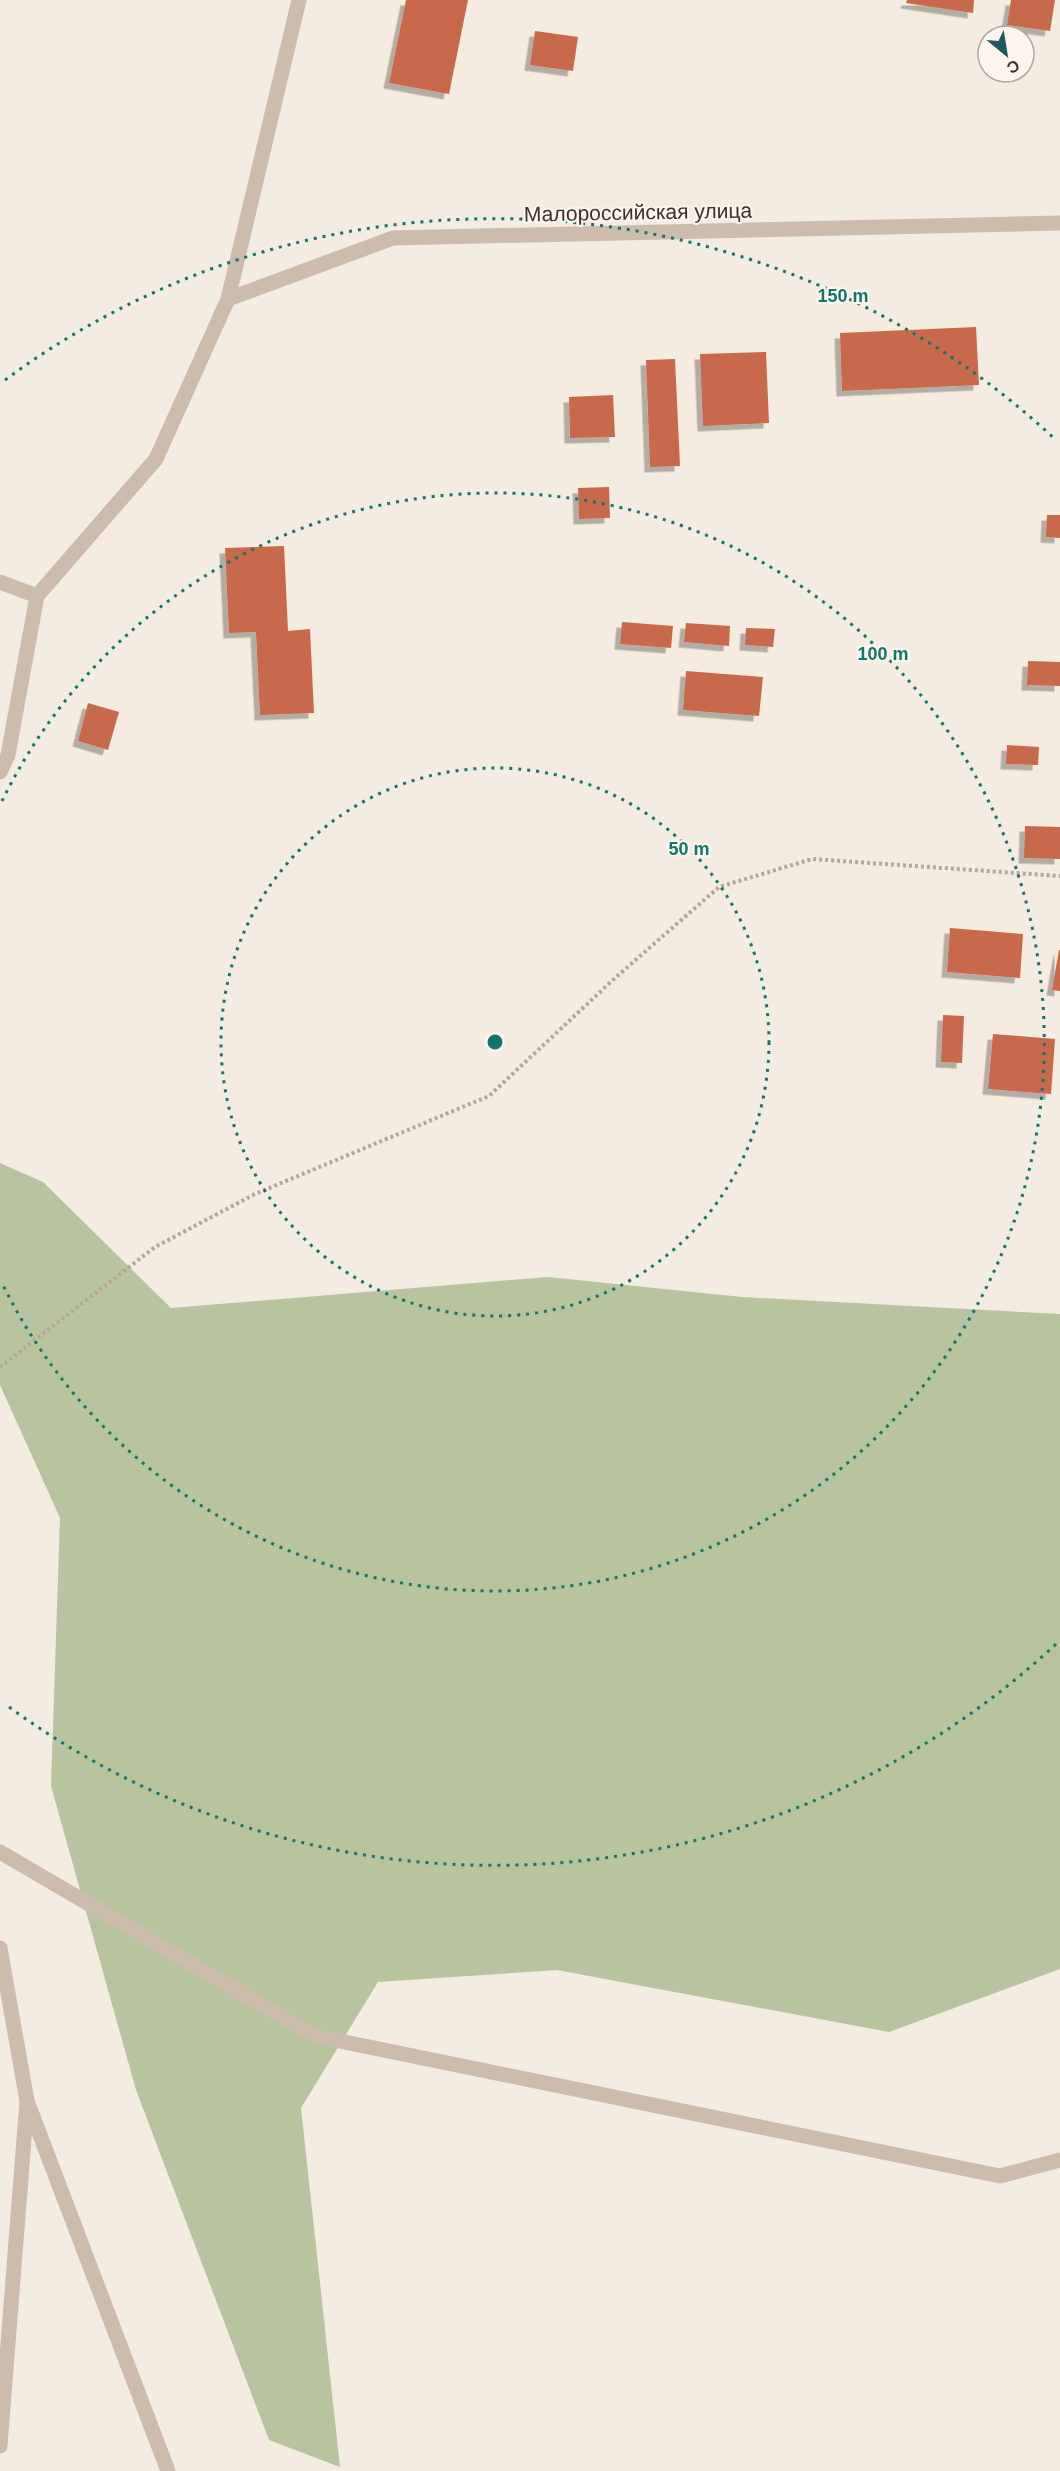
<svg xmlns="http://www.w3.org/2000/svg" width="1060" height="2471" font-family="Helvetica,sans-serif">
<defs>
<filter id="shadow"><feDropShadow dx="-5.5" dy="5.5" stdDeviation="0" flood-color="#0004"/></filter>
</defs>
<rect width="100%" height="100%" fill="#f4ebe1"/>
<polygon fill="#b8c4a0" points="0,1163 43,1182 171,1308 548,1277 742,1297 1060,1314 1060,1969 889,2032 557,1970 378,1982 301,2108 340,2467 269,2440 136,2090 51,1786 60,1518 0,1385"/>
<g fill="#c8694b" filter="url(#shadow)">
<polygon points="406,0 468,0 449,94 389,83"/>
<polygon points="907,0 974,0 973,13 906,3"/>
<polygon points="1011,0 1055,0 1050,31 1007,25"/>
<polygon points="535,31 578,37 573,71 530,65"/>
<polygon points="976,327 979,385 842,391 840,333"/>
<polygon points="766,352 769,423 703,426 700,354"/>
<polygon points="675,359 680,466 650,467 646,360"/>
<polygon points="613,395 615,437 570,438 569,397"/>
<polygon points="609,487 610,518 579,519 578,488"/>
<polygon points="1047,515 1060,515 1060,538 1046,537"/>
<polygon points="284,546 288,631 310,629 314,713 260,715 256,632 229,633 225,548"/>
<polygon points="622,622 673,626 671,648 620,644"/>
<polygon points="686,623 730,626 729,646 684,642"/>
<polygon points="746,628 775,629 773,647 745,645"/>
<polygon points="1028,661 1060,662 1060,686 1027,685"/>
<polygon points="686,671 763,677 759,716 683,710"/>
<polygon points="88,703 119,712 108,750 78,741"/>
<polygon points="1007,745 1039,747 1038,765 1006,764"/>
<polygon points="1025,826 1060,827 1060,859 1024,858"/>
<polygon points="950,928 1023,934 1020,978 947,972"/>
<polygon points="1059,950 1060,950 1060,991 1052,990"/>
<polygon points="943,1015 964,1016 962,1063 941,1062"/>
<polygon points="993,1034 1055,1039 1051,1094 988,1089"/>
</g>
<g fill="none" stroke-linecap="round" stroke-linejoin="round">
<polyline stroke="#b9a596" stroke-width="4" stroke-dasharray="3 3" stroke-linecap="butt" points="0,1367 155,1247 255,1194 489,1096 615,978 719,887 812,859 1060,876"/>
<g stroke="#cdbbac" stroke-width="15">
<polyline points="0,1852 315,2036 1000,2176 1060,2160"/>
<polyline points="0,2446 27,2101"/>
</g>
<g stroke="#cdbbac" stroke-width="15">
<polyline points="228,299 393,238 1060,223"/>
<polyline points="0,582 37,596 156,459 228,299 299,0"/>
<polyline points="0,772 8,755 37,596"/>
<polyline points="0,1948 27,2101 168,2471"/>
</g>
</g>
<g fill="none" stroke="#0f766e" stroke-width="3" stroke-dasharray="3 6">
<circle cx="495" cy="1042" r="274"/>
<path d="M2 801A549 549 0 1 1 2 1283"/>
<path d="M1056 1644A823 823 0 0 1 5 1704M5 380A823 823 0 0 1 1056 440"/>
</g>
<g text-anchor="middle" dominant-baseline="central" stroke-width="4.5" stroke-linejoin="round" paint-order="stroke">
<g font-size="21" fill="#3b302b" stroke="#fbf5ee">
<text transform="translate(638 212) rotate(-1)">Малороссийская улица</text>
</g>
</g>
<circle cx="495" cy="1042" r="9" fill="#0f766e" stroke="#fbf5ee" stroke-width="3"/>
<g font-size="18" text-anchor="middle" font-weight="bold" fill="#0f766e" stroke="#fbf5ee" stroke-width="4.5" stroke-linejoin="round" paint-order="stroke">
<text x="843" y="302">150 m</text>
<text x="883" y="660">100 m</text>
<text x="689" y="855">50 m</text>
</g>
<g transform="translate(1006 54) rotate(150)"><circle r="28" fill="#fbf5ee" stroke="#aea6a0" stroke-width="1.5"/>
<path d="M0-4.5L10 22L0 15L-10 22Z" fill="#1f5a5e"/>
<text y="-9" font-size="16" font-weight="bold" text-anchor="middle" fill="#3b302b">С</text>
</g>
</svg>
